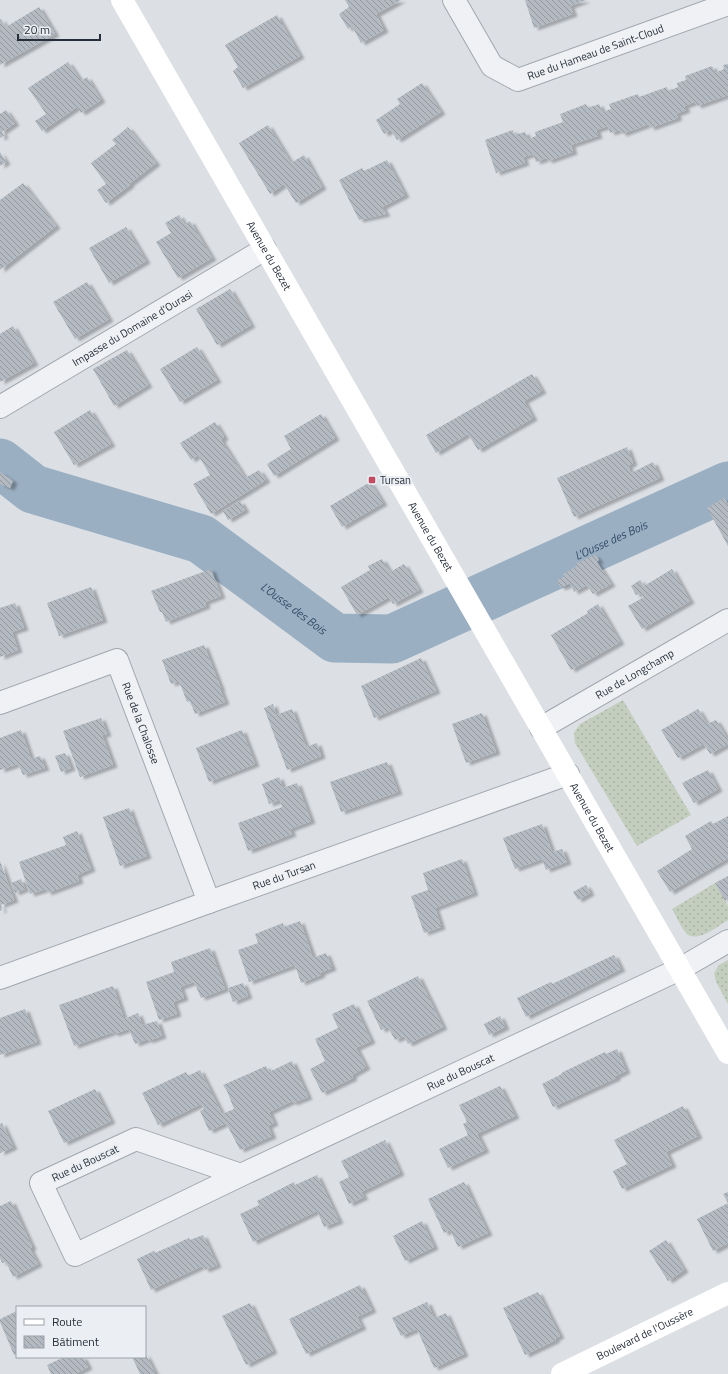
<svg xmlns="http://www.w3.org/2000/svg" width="728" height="1374" font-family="'Titillium Web',sans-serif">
<defs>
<pattern id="grass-dots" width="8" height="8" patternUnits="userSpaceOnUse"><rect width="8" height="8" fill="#c3cebe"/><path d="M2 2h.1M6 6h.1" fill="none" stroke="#a8b1a4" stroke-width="1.8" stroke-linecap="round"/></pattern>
<pattern id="building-back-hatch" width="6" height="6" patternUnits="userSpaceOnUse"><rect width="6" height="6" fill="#b4bac1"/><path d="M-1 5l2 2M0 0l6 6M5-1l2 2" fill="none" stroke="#92989e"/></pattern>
<filter id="shadow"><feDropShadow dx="4.5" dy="2.5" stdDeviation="1" flood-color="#0004"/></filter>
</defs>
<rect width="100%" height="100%" fill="#dce0e5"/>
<g fill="url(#grass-dots)">
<polygon points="623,700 691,815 637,846 575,743 574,733 580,724"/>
<path d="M715,883L728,906V920C718,926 698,943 687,934C682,930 676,915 672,909Z"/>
<polygon points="728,960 728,1004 716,982 714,973 719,965"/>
</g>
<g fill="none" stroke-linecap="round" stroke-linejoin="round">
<path stroke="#9aafc2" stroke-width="49" id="s1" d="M0,463L33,489L201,539L335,638L392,639L728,486"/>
</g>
<g fill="url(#building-back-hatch)" filter="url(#shadow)">
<polygon points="345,0 401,0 376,14 384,30 361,43 352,26 348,29 339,14 349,7"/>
<polygon points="525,0 586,0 570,6 573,14 534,28"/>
<polygon points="39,7 55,34 0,65 0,19 1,19 6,27"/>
<polygon points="277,15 300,56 243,88 233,71 238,67 225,45"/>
<polygon points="68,62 81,81 87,77 101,100 81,113 77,107 42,131 35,121 46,114 28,88"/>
<polygon points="728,64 728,95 697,106 695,102 684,106 686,110 676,114 678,118 650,128 649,124 622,134 620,130 610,133 608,126 596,130 598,136 571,145 573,152 548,161 547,158 536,162 533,154 523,157 525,163 496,173 485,140 513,130 514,135 525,132 528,139 536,136 535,132 563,122 560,114 586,104 588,108 599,104 602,112 611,109 609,104 638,94 639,97 667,87 668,91 678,87 677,83 686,80 685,76 712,66 715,73 724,69 723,65"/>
<polygon points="422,83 441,112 397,140 391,130 384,134 376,120 400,104 397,99"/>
<polygon points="6,110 15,123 2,132 4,136 0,138 0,114"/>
<polygon points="268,125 291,163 304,155 322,187 296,203 284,184 270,194 239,143"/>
<polygon points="128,127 156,163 129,184 130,185 106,203 97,190 106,184 91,163 116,144 112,140"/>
<polygon points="0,152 6,162 0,166"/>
<polygon points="387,160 405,195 382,207 386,214 359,220 339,180 362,168 364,171"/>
<polygon points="23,183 56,226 0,270 0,200"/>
<polygon points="179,215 185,225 190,221 212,258 178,278 156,242 171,233 165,223"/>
<polygon points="126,227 146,261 109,283 89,248"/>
<polygon points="87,282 109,319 75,339 53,302"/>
<polygon points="230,289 251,325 217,345 196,309"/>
<polygon points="13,326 34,363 0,382 0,334"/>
<polygon points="197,347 217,380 180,402 160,369"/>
<polygon points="127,350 148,385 114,406 93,369"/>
<polygon points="532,374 542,391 524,401 533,418 478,450 468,434 436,453 426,435"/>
<polygon points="90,410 111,444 74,465 54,432"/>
<polygon points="321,414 335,438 274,476 267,464 291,449 284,436"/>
<polygon points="215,422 224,437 221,440 245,478 259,470 266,480 211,514 193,484 210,475 198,455 191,460 180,443"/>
<polygon points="627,447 633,463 628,466 631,473 653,462 660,478 574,517 557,478"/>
<polygon points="0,472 13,481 10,488 0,484"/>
<polygon points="370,482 383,503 342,527 330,506"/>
<polygon points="724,498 728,504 728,546 707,508"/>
<polygon points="240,501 245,510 228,520 223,511"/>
<polygon points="595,555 599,560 597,562 611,584 593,594 587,585 574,592 570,584 561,588 556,581 565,576 563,574 577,566 575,564"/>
<polygon points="382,559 390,572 404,564 419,590 393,604 389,597 357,615 341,587 370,570 368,566"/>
<polygon points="211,569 221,596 205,602 206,606 166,622 162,612 160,612 151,591"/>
<polygon points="672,569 690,601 642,629 628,606 644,597 641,593 636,595 631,586 640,580 644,586"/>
<polygon points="91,587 103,620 59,636 47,603"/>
<polygon points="15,603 24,628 12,632 18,650 0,657 0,608"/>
<polygon points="598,604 620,642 571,670 551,635 588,613 587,611"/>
<polygon points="204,645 221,689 220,689 225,702 195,714 190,701 187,702 179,681 171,684 162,660"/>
<polygon points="421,658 436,691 374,718 361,686"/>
<polygon points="273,704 276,715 292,709 306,747 317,743 321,756 287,770 264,708"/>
<polygon points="698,709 707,724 716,720 728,740 728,744 710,754 704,744 678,758 661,730"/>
<polygon points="482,713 496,752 466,763 452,724"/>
<polygon points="101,718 107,734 102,735 113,765 80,777 63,731"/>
<polygon points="21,730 31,759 40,756 45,768 23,775 18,764 0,770 0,738"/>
<polygon points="242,730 255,764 209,782 196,748"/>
<polygon points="65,753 71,768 61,772 55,756"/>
<polygon points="387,762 398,792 341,812 330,782"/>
<polygon points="708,770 718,789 694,803 682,783"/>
<polygon points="279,777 283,788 297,783 311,821 290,829 292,834 248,851 238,823 282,807 280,800 269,804 262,784"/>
<polygon points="129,808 147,856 120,866 103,817"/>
<polygon points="728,816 728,858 670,892 657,871 692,849 685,836 711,821 713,824"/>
<polygon points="542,824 552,852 562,849 567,862 546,870 542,859 515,869 503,838"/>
<polygon points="77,831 91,869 77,875 79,881 47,893 46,889 30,894 19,862 66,845 63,837"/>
<polygon points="462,859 474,893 435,908 441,927 424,933 411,896 428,890 423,873"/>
<polygon points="0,861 14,900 1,905 2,910 0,911"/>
<polygon points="728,876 728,899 725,901 715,883"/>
<polygon points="21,879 25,889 15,893 11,883"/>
<polygon points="586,885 590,893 578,900 573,892"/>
<polygon points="300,921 313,958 326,953 332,968 320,973 321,975 301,983 295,965 249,982 238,950 258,943 255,934 283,923 284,927"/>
<polygon points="210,948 225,989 201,998 194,982 180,987 184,998 173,1002 177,1014 159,1020 146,982 174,972 171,962"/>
<polygon points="614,955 621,969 526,1017 517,998 551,982 552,984"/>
<polygon points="418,976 443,1027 408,1044 404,1036 395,1040 388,1027 381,1030 367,1001"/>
<polygon points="243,983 248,996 233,1002 228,988"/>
<polygon points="113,986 124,1019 138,1013 142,1025 157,1021 162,1036 148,1041 148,1039 135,1044 129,1029 114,1034 113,1032 74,1046 59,1005"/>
<polygon points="354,1004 371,1041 356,1048 366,1067 352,1075 353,1078 322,1093 310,1069 325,1061 315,1039 338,1028 332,1014"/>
<polygon points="25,1009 37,1042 0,1055 0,1018"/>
<polygon points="500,1016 505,1027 489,1035 484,1024"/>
<polygon points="617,1049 626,1071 616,1076 616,1078 553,1107 542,1084 560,1075 563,1072 605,1052 606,1054"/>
<polygon points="292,1061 308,1097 293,1103 292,1101 269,1112 274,1123 268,1126 272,1136 240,1150 226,1123 209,1131 200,1111 204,1109 201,1104 158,1125 142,1093 186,1072 188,1076 200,1070 222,1114 234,1109 227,1091 223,1085 266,1066 269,1072"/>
<polygon points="500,1086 515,1116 477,1134 485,1150 448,1168 439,1149 468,1135 463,1124 467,1122 459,1105"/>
<polygon points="95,1089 111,1121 64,1143 48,1111"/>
<polygon points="683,1106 698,1136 666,1152 672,1165 622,1189 613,1171 627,1164 614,1140"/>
<polygon points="2,1123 13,1147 0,1153 0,1124"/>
<polygon points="385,1140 400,1173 361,1192 364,1197 349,1204 339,1182 349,1177 341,1161"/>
<polygon points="317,1175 339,1221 324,1227 317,1211 253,1242 240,1214 259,1205 257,1201 294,1182 295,1185"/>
<polygon points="464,1182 488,1233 458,1247 450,1230 444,1233 428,1199"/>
<polygon points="728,1192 728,1243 713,1251 697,1219 728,1203 723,1194"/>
<polygon points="11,1201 32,1247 30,1249 38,1264 13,1277 6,1262 2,1263 0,1258 0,1206"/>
<polygon points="422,1221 434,1247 405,1261 393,1236"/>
<polygon points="203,1235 217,1265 205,1270 202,1266 151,1290 137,1259 154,1251 155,1253 189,1238 190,1240"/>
<polygon points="666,1240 684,1270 668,1281 649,1251"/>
<polygon points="360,1285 372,1310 357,1317 362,1327 306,1354 289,1319"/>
<polygon points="538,1292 560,1336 555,1338 556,1340 525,1355 503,1308"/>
<polygon points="427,1302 434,1318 446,1313 464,1354 434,1368 417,1329 401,1336 392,1318"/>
<polygon points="250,1303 273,1351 246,1365 222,1316"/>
<polygon points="17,1311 17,1354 14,1355 0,1322 0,1319"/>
<polygon points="145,1353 155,1373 154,1374 140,1374 132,1357 145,1357"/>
<polygon points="64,1357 83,1357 88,1367 75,1374 51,1374 47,1365"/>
</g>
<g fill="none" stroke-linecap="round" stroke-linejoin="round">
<g stroke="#a2a7ae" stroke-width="24">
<g id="street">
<path id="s2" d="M454,0L492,66L518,80L728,4"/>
<path id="s3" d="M0,407L265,249"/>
<path id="s4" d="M0,703L117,660L209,902"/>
<path id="s5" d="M541,728L728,620"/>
<path id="s6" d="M0,978L209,902L568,774"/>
<path id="s7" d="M241,1175L136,1139L41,1183L75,1255L241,1175L680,969L728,941"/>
</g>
</g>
<use href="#street" stroke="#eff1f4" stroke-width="22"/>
<g stroke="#fff" stroke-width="22">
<path id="s8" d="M122,0L728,1053"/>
<path id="s9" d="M562,1374L728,1293"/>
</g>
</g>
<rect fill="#c14b61" stroke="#ebeff3" stroke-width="1.5" x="368" y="476" width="8" height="8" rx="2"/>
<g text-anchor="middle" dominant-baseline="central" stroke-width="4" stroke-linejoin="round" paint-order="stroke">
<g font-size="11" fill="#272f3a" stroke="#ebeff3">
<text stroke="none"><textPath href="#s2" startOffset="188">Rue du Hameau de Saint-Cloud</textPath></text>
<text stroke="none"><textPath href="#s8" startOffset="295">Avenue du Bezet</textPath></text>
<text stroke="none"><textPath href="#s3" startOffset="154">Impasse du Domaine d'Ourasi</textPath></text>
<text stroke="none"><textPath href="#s8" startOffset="619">Avenue du Bezet</textPath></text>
<text stroke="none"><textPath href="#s5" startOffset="108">Rue de Longchamp</textPath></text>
<text stroke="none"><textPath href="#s4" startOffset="192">Rue de la Chalosse</textPath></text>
<text stroke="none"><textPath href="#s8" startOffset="943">Avenue du Bezet</textPath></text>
<text stroke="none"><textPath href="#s6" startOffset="302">Rue du Tursan</textPath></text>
<text stroke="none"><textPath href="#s7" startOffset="722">Rue du Bouscat</textPath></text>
<text transform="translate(85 1163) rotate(-25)">Rue du Bouscat</text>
<text stroke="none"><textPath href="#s9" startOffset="92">Boulevard de l'Oussère</textPath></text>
</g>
<g font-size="11" fill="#272f3a" stroke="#ebeff3" text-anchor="start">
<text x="380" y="480">Tursan</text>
</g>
<g font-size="12" font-style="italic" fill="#354f6a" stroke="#ebeff3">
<text stroke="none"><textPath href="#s1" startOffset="681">L'Ousse des Bois</textPath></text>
<text stroke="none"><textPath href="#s1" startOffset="333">L'Ousse des Bois</textPath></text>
</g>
</g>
<rect x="16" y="1306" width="130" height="52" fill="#ebeff3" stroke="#9da2a9"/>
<rect x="24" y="1319" width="20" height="6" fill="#ffffff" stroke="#9da2a9"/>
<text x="52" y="1326" font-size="12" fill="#272f3a">Route</text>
<rect x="24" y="1336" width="20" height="12" fill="url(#building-back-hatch)" stroke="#9da2a9"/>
<text x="52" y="1346" font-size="12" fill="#272f3a">Bâtiment</text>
<path d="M18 34v6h82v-6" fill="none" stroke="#272f3a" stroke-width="2"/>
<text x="24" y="34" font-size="12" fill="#272f3a" stroke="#ebeff3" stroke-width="3" paint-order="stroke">20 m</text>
</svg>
